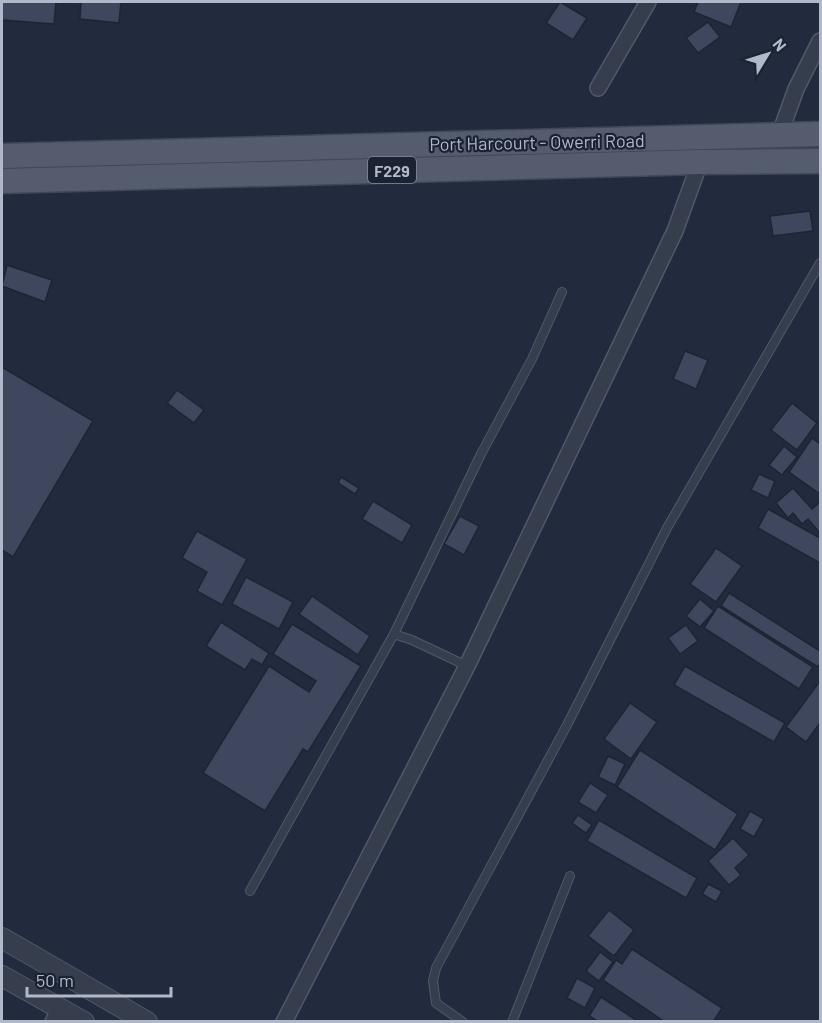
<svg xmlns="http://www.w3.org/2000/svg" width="822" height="1023" font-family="Barlow,sans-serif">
<rect width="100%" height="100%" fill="#222b3d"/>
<g fill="#3e475e" stroke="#1d2434" stroke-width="1.5">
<polygon points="2,2 56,2 54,24 2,20"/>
<polygon points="81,2 121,2 119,23 80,19"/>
<polygon points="560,2 587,18 573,40 546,23"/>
<polygon points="698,2 741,2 731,27 694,12"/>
<polygon points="708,22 720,37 698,53 686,38"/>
<polygon points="810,211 813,231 773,236 770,216"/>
<polygon points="7,265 52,280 45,302 2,286"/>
<polygon points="685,351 708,360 696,389 673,379"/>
<polygon points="2,367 93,421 13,557 2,550"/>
<polygon points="177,390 204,410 194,423 167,403"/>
<polygon points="792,403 817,423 797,450 771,430"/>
<polygon points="812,438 820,444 820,494 789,472"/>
<polygon points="784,446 797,457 782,475 769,465"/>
<polygon points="759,474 775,481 768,498 751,490"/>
<polygon points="341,477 359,488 355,494 338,483"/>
<polygon points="793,488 812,509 820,502 820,533 808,519 802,524 793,513 788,518 776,503"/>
<polygon points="373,501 412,525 402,543 362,519"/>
<polygon points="768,509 820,538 820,563 758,528"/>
<polygon points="460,516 479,526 464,555 444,544"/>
<polygon points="197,531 247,559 222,605 197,591 207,572 182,558"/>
<polygon points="716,548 742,566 716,602 690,584"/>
<polygon points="246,577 293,602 279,629 232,604"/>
<polygon points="729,593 820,651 820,663 818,667 721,606"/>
<polygon points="312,596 370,636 358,655 299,614"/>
<polygon points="700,599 714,611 700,627 686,616"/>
<polygon points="718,606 813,667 799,689 704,628"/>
<polygon points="221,622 269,653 262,665 252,659 245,670 206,646"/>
<polygon points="292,624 361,666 308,752 303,749 265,811 203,773 269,666 309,692 316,681 273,654"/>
<polygon points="686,625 698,641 680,654 668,638"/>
<polygon points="685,666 785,723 774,742 674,685"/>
<polygon points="820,681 820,723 806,742 786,727"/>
<polygon points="630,703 657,722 631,759 604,739"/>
<polygon points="640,750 738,814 715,850 617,787"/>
<polygon points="608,756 625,764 615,785 598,777"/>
<polygon points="590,783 608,795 596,813 578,802"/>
<polygon points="750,811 764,819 754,837 740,829"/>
<polygon points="578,815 592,825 586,833 572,823"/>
<polygon points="599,820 697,878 686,898 587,841"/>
<polygon points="733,838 749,855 735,868 741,875 729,885 708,861"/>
<polygon points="708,884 722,891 716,902 702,894"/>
<polygon points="609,910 634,930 614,956 588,936"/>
<polygon points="632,949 722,1008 713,1022 665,1022 603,980 616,960 622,964"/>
<polygon points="600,952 613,962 599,981 586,971"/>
<polygon points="577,978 595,988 585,1008 567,998"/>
<polygon points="601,997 639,1022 599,1022 589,1016"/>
</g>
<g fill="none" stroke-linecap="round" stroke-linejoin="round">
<g stroke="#515868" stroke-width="10">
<g id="service">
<polyline points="394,634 481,454 532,359 562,292"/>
<polyline points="250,891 394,634 412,640 467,666"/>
<polyline points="463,1022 436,1003 433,981 436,968 567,725 667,528 820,263"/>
<polyline points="512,1022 570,876"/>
</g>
</g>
<g stroke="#515868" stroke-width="18">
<g id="minor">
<polyline points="598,88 648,2"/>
<polyline points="779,136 796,89 820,41"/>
<polyline points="53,1022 60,1008"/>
<polyline points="284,1022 467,666 675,231 700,162"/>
</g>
</g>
<g stroke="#515868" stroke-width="22">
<g id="tertiary">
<polyline points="2,938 147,1022"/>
<polyline points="2,976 84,1022"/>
</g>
</g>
<g stroke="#3f4656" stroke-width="27">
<g id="primary">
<polyline points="2,156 820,134"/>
<polyline points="2,181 700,162 820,161"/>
</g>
</g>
<use href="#service" stroke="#363d4d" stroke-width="8"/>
<use href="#minor" stroke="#363d4d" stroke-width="15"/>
<use href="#tertiary" stroke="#363d4d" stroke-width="20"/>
<use href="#primary" stroke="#545c6e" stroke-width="24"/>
</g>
<g text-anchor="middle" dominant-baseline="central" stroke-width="4.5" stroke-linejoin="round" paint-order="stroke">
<rect fill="#1b2232" stroke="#848b9c" stroke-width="1.5" x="368" y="157" width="48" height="26" rx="4.5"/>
<g font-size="16" font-weight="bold" fill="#b1b8c9">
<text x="392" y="170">F229</text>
</g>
<g font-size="18" fill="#b1b8c9" stroke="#1b2232">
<text transform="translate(537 142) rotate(-1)">Port Harcourt - Owerri Road</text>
</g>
</g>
<rect width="822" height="1023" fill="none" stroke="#b1b8c9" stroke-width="6"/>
<g transform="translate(768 54) rotate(52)" stroke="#1b2232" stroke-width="4.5" paint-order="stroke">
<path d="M0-4.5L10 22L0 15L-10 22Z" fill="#b1b8c9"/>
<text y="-9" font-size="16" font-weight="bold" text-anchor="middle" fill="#b1b8c9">N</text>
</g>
<path d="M27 987v9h144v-9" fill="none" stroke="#b1b8c9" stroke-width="3"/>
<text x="36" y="987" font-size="18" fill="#b1b8c9" stroke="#1b2232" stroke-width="4.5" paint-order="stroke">50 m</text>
</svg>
